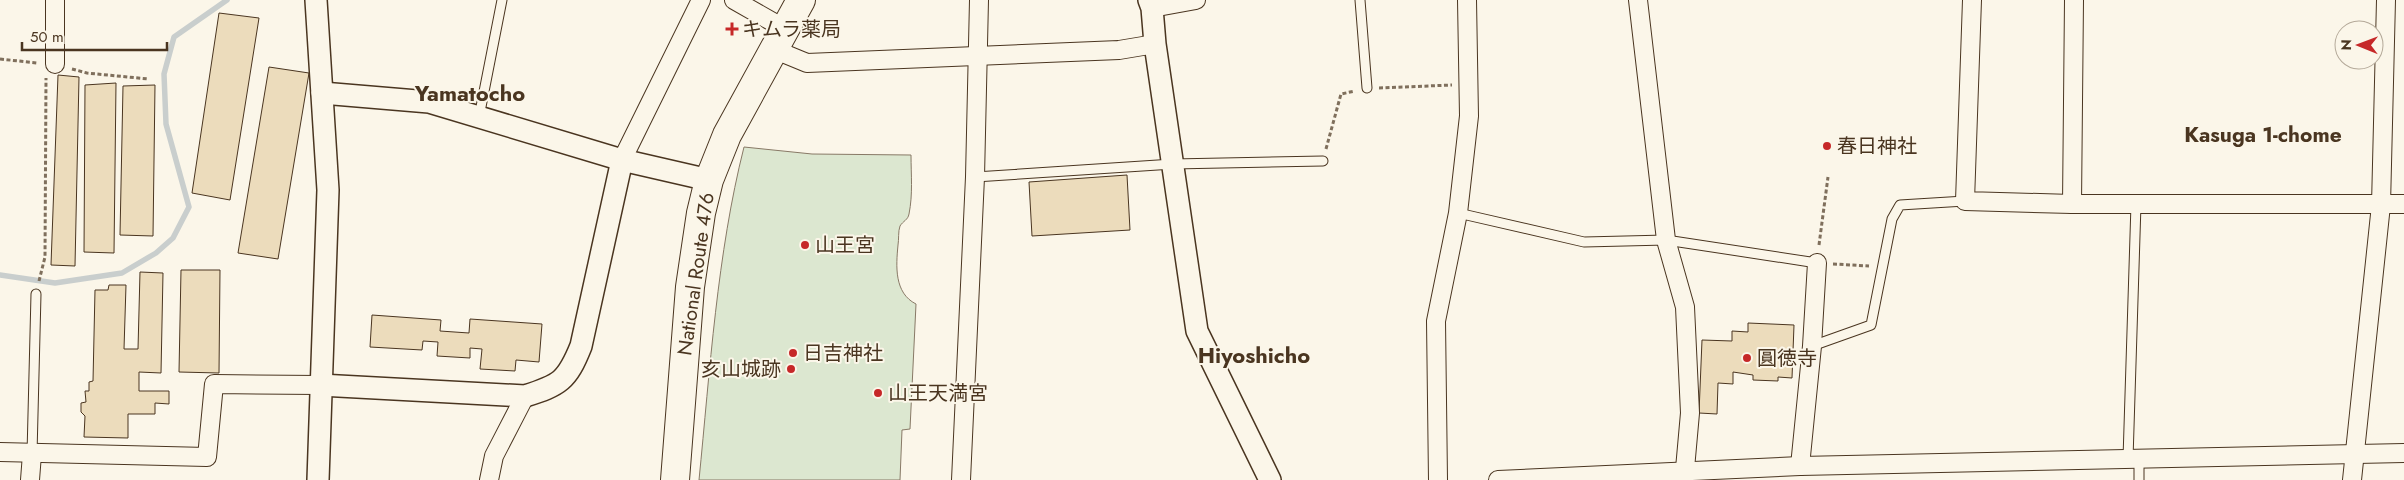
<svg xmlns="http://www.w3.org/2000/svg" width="2404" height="480" font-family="Jost,'Noto Sans JP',sans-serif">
<rect width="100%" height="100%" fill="#fbf6e9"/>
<path fill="#dce7d0" stroke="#887966" d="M744,147L812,154L911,155C911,175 913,194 909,214C908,220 903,221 900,226C898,231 899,240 898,245C896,266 894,293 916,304L910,429L902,430L900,480H699C710,370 717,254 744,147Z"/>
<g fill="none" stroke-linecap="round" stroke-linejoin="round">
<polyline stroke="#c9cecd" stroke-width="5.5" points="0,275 55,283 122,273 156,253 173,238 189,207 166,124 164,74 174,37 227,0"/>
</g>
<g fill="#ecdcbc" stroke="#4a3520">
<polygon points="219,13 259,18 230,200 192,193"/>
<polygon points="269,67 309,73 278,259 238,253"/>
<polygon points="58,75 79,77 75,266 51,265"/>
<polygon points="116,83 114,253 84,252 85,85"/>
<polygon points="155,85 153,236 120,235 123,86"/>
<polygon points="1127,175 1130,230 1032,236 1029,182"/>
<polygon points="181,270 220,270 219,373 179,372"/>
<polygon points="140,272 163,273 161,373 139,372 139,391 169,391 169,404 155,403 155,414 128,414 128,438 84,437 85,416 81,412 81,403 86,402 85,391 89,391 89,382 93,381 95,290 108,290 109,285 126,285 124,349 138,349"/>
<polygon points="372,315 441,320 440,331 469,333 470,319 542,324 539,362 516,360 515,371 480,369 482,349 470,348 470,358 437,356 438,342 423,341 422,350 370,347"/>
<polygon points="1748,323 1794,325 1792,378 1778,377 1778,381 1753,380 1753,375 1733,372 1733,384 1718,383 1717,414 1699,413 1702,340 1732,341 1732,331 1748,332"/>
</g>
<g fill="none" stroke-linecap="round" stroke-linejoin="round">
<g stroke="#4a3520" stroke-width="11">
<g id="service">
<polyline points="1360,0 1367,88"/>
<polyline points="479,117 502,0"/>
<polyline points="975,177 1173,164 1323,161"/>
<polyline points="1458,213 1584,242 1666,240 1817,263"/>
<polyline points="1812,346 1871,325 1892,219 1900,205 1965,201"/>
<polyline points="32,454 36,294"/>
<polyline points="2128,459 2136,204"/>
<polyline points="2139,480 2139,458"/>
</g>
</g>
<g stroke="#4a3520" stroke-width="20">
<g id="minor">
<polyline points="734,0 785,29"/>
<polyline points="1638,0 1666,240 1685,307 1690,413 1684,480"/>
<polyline points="1972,0 1965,201 2072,204 2404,204"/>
<polyline points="1152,8 1196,0"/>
<polyline points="773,49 807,63 1119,50 1155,44"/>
<polyline points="55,64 55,0"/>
<polyline points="622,160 701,0"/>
<polyline points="2072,204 2074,0"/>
<polyline points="0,452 207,457 214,384 320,385"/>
<polyline points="1800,466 1812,346 1817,263"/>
<polyline points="30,480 32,454"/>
<polyline points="489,480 494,456 525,396"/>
<polyline points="961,480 975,177 979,0"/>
<polyline points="1438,480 1436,321 1458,213 1469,116 1467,0"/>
<polyline points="1498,480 1800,466 2404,453"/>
<polyline points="2352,480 2381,205 2386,0"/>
</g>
</g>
<g stroke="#4a3520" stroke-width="24">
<g id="tertiary">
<polyline points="316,0 328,190 318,480"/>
<polyline points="1149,0 1152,8 1155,44 1197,331 1270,480"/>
<polyline points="322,93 429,102 622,160 709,180"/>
<path d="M320,385L525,396C560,385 567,381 581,346L622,160"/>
</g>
</g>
<g stroke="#4a3520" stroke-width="30">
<polyline id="trunk" points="675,480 690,287 701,213 709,180 727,135 801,0"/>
</g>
<g stroke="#7f6f5c" stroke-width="3" stroke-dasharray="4 2.5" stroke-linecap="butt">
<polyline points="0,59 37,63"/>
<polyline points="72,69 87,73 149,79"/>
<polyline points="1379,88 1452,85"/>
<polyline points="1326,149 1341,94 1355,91"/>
<polyline points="1819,245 1828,177"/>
<polyline points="1833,264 1869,266"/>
<polyline points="39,281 45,257 46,78"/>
</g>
<use href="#service" stroke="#fbf6e9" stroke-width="9"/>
<use href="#minor" stroke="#fbf6e9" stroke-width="18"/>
<use href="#tertiary" stroke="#fbf6e9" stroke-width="21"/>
<use href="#trunk" stroke="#fbf6e9" stroke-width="28"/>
</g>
<g fill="#c62828" stroke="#fbf6e9" stroke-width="2">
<path d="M729.5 21.5h5v5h5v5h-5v5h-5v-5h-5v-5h5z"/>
<circle cx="1827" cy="146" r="5"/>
<circle cx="805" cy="245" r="5"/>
<circle cx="793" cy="353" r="5"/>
<circle cx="1747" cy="358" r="5"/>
<circle cx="791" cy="369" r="5"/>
<circle cx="878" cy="393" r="5"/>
</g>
<g text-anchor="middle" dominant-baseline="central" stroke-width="4" stroke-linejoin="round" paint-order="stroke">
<g font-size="20" fill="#4a3520" stroke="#fbf6e9" text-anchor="start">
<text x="742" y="29">キムラ薬局</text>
<text x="1837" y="146">春日神社</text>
<text x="815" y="245">山王宮</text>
<text x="803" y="353">日吉神社</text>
<text x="1757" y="358">圓徳寺</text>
<text x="781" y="369" text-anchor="end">亥山城跡</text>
<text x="888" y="393">山王天満宮</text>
</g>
<g font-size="20" fill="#4a3520" stroke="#fbf6e9">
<text transform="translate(696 274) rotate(-82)">National Route 476</text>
</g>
<g font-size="21" font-weight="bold" fill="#4a3520" stroke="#fbf6e9">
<text x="2263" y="135">Kasuga 1-chome</text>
</g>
<g font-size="22" font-weight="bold" fill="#4a3520" stroke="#fbf6e9">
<text x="470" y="93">Yamatocho</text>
<text x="1254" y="355">Hiyoshicho</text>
</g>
</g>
<g transform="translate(2359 45) rotate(271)"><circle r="24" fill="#fbf6e9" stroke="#b4a999"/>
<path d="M0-4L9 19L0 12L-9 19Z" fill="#c62828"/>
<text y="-8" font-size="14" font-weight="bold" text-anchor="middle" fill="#4a3520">N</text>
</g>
<path d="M22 42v8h145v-8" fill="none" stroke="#4a3520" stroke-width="2.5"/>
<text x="30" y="42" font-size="15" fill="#4a3520" stroke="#fbf6e9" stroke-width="4" paint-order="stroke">50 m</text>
</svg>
